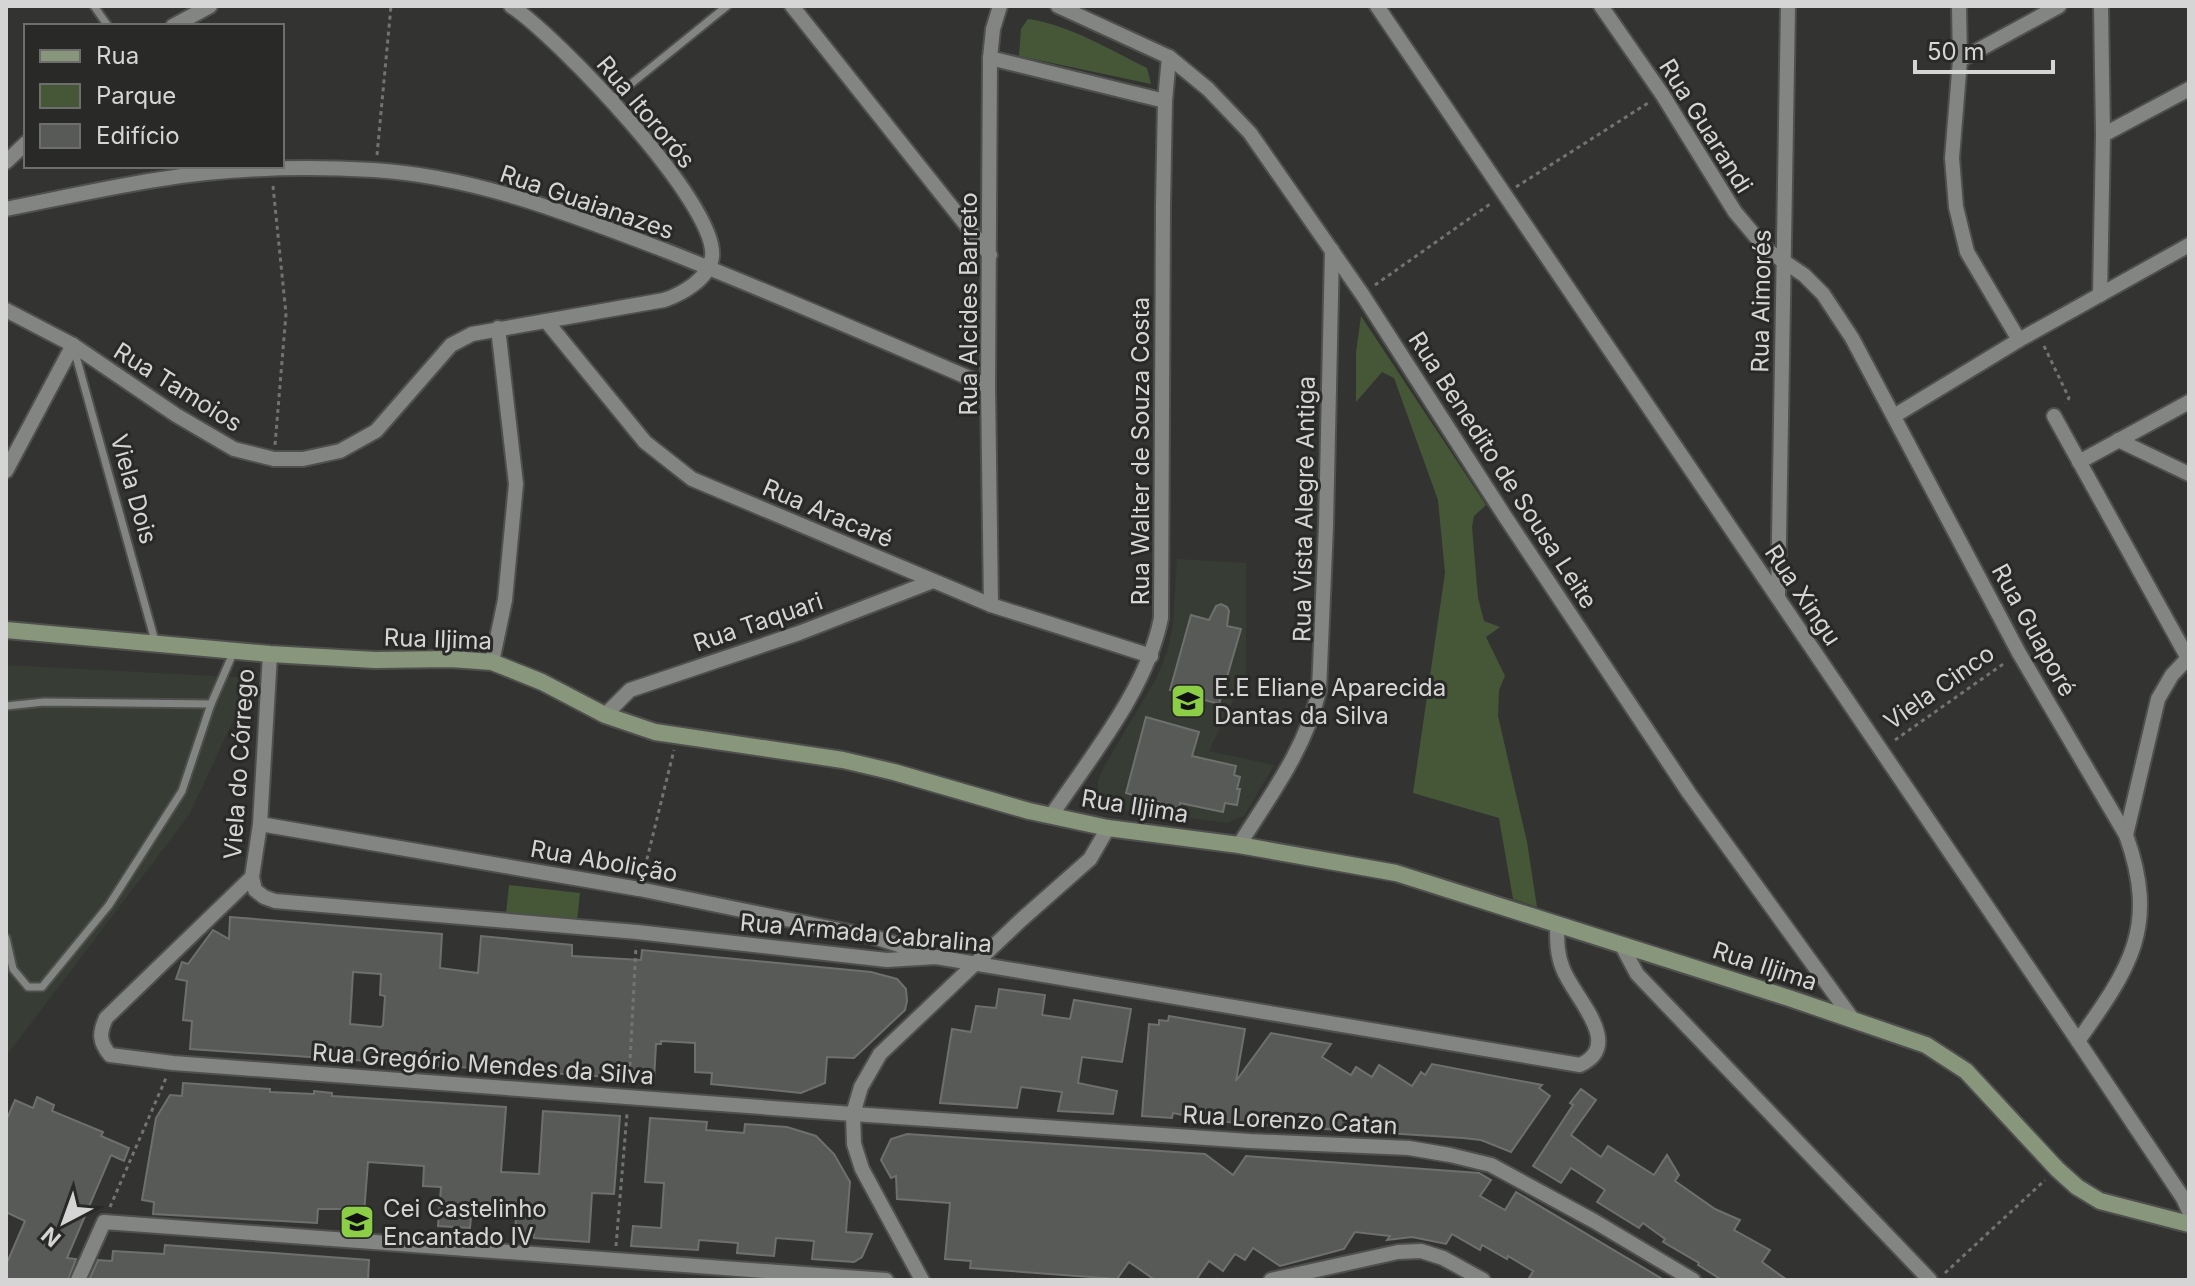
<svg xmlns="http://www.w3.org/2000/svg" width="2195" height="1286" font-family="Inter,sans-serif">
<rect width="100%" height="100%" fill="#333432"/>
<g fill="#373c34">
<polygon points="1177,559 1246,563 1246,674 1209,751 1274,765 1244,816 1227,823 1117,809 1104,801 1098,792 1098,780 1105,765 1157,677 1167,652 1173,624"/>
<polygon points="6,665 253,678 189,815 6,1056"/>
</g>
<g fill="#465738">
<path d="M1028,19C1070,25 1110,50 1147,68L1151,84L1019,56L1021,29Z"/>
<polygon points="1361,316 1486,505 1474,516 1472,527 1478,598 1484,621 1500,627 1486,637 1505,676 1499,690 1498,716 1527,842 1537,907 1513,899 1499,818 1413,793 1445,573 1438,500 1394,378 1382,372 1356,402 1356,353"/>
<polygon points="509,885 580,893 577,921 506,914"/>
</g>
<g fill="#585a57" stroke="#6e706d" stroke-width="2" fill-rule="evenodd">
<polygon points="1221,604 1227,607 1229,611 1227,626 1241,629 1219,704 1170,690 1191,615 1209,620 1216,606"/>
<polygon points="1146,717 1199,732 1192,756 1236,766 1234,775 1240,777 1237,789 1240,789 1237,805 1225,803 1223,812 1180,803 1179,808 1126,793"/>
<path d="M230,917L442,934L440,968L478,973L481,936L572,945V956L641,960L642,950L871,972L897,979L906,989L907,1001L905,1010L854,1058L827,1057L825,1083L801,1093L711,1084L712,1073L695,1072V1043L661,1041V1044H656L654,1080L190,1049L192,1021L183,1020L187,981L176,979L182,962L188,964L213,930L229,939ZM353,972L381,974L380,995L385,996L383,1025L381,1027L350,1024Z"/>
<polygon points="999,989 1045,995 1042,1015 1070,1019 1074,1000 1131,1009 1122,1062 1082,1057 1078,1083 1117,1091 1113,1114 1058,1111 1062,1092 1021,1087 1017,1108 940,1103 952,1029 971,1032 976,1006 996,1008"/>
<polygon points="1169,1016 1245,1029 1236,1081 1271,1033 1331,1044 1322,1057 1351,1075 1356,1067 1372,1077 1379,1065 1412,1086 1421,1072 1425,1075 1432,1064 1542,1085 1539,1088 1550,1096 1511,1152 1481,1140 1463,1138 1249,1124 1206,1120 1173,1113 1172,1118 1142,1116 1149,1024 1159,1025 1159,1020 1168,1021"/>
<polygon points="183,1083 270,1089 270,1092 314,1094 314,1091 332,1093 332,1096 506,1107 501,1172 539,1174 543,1111 620,1116 614,1194 592,1193 589,1242 534,1238 534,1235 515,1233 516,1216 476,1213 476,1217 471,1217 470,1228 438,1226 441,1187 423,1186 424,1166 368,1162 363,1226 344,1224 345,1209 318,1209 317,1223 153,1214 154,1202 142,1200 156,1118 170,1095 182,1096"/>
<polygon points="1581,1089 1596,1100 1571,1135 1601,1157 1608,1146 1654,1175 1667,1155 1679,1175 1675,1181 1715,1209 1740,1220 1734,1230 1770,1250 1762,1262 1787,1280 1722,1280 1698,1265 1699,1263 1663,1242 1665,1239 1643,1223 1639,1228 1597,1202 1605,1190 1571,1168 1561,1183 1533,1166 1573,1105 1570,1103"/>
<polygon points="37,1097 54,1105 52,1111 103,1132 101,1136 129,1148 124,1161 111,1155 67,1258 76,1259 68,1280 6,1280 6,1265 25,1221 6,1212 6,1121 15,1100 33,1108"/>
<polygon points="650,1118 707,1122 706,1130 744,1133 745,1124 787,1127 816,1136 834,1154 850,1182 846,1232 872,1234 862,1257 854,1262 812,1259 814,1241 776,1238 774,1256 737,1253 738,1243 699,1240 698,1250 631,1246 633,1226 661,1228 664,1183 645,1182"/>
<polygon points="907,1134 1205,1154 1233,1175 1246,1156 1479,1173 1491,1180 1480,1196 1505,1210 1516,1192 1664,1280 1528,1280 1533,1271 1508,1256 1507,1259 1482,1245 1480,1250 1452,1234 1446,1244 1412,1237 1387,1240 1390,1236 1355,1232 1344,1249 1280,1266 1253,1248 1245,1260 1235,1254 1223,1271 1209,1261 1196,1280 1155,1280 1129,1262 1117,1279 970,1268 971,1261 945,1259 950,1203 897,1199 896,1176 891,1178 881,1160 891,1139"/>
<polygon points="165,1245 369,1260 368,1280 89,1280 98,1260 112,1261 113,1251 164,1254"/>
</g>
<g fill="none" stroke-linecap="round" stroke-linejoin="round">
<g stroke="#4f504e" stroke-width="11">
<g id="lane">
<polyline points="94,6 108,26"/>
<polyline points="611,100 727,6"/>
<polyline points="74,349 155,641"/>
<polyline points="6,706 44,702 211,704"/>
<polyline points="6,938 13,969 28,987 42,987 109,905 182,791 211,704 234,651"/>
</g>
</g>
<g stroke="#4f504e" stroke-width="18">
<g id="street">
<polyline points="792,6 990,255"/>
<polyline points="1058,6 1169,57 1208,89 1250,133 1362,294 1506,518 1689,793 1854,1021"/>
<polyline points="1377,6 2078,1041 2183,1198 2189,1211"/>
<path d="M1601,6L1662,94L1735,212L1767,250L1804,275L1823,294L1852,338L2019,653L2126,835C2159,927 2130,968 2078,1041"/>
<polyline points="1959,6 1960,60 1952,158 1956,207 1967,252 2019,340"/>
<polyline points="173,26 210,6"/>
<polyline points="990,58 1165,101"/>
<polyline points="1960,60 2059,6"/>
<polyline points="2103,135 2189,89"/>
<polyline points="6,162 26,143"/>
<path d="M6,209C56,199 105,188 155,180C226,168 301,166 373,170C474,176 570,214 664,250C773,293 880,340 988,386"/>
<polyline points="2100,295 2103,135 2101,6"/>
<path d="M6,310L73,345L176,415L234,449L274,459H303L340,451L376,431L451,345L472,334L664,300C682,294 709,279 712,257C719,205 556,35 511,6"/>
<polyline points="547,322 645,442 692,479 991,605 1151,656"/>
<polyline points="1894,416 2019,340 2189,245"/>
<polyline points="2054,416 2189,660"/>
<polyline points="2118,440 2189,474"/>
<polyline points="2079,462 2189,402"/>
<polyline points="6,471 73,345"/>
<polyline points="1778,597 1788,6"/>
<polyline points="991,605 988,386 990,58 993,29 1000,6"/>
<path d="M270,654L260,824L252,877L255,890L264,897L275,901L637,932L887,960L936,957L1580,1065C1625,1044 1574,998 1563,969C1557,955 1557,941 1557,926"/>
<polyline points="492,662 505,600 516,484 498,328"/>
<polyline points="605,715 630,690 799,633 933,581"/>
<path d="M1051,816C1091,756 1147,689 1161,618L1163,205L1165,101L1169,57"/>
<polyline points="260,824 639,889 874,937 927,954"/>
<polyline points="2126,835 2158,699 2172,675 2188,658"/>
<path d="M1239,845C1270,796 1306,748 1319,691L1326,526L1332,250"/>
<path d="M252,877L106,1018C99,1033 99,1042 110,1055L173,1063L853,1114L1250,1141L1409,1148L1450,1155L1491,1165L1594,1221L1693,1280"/>
<polyline points="1622,946 1637,974 1930,1280"/>
<polyline points="78,1280 104,1222 886,1280"/>
<polyline points="922,1280 862,1169 854,1144 853,1114 861,1087 880,1054 1021,920 1090,859 1108,828"/>
<polyline points="1271,1280 1398,1252 1421,1251 1443,1258 1483,1280"/>
</g>
</g>
<g stroke="#4f504e" stroke-width="20">
<polyline id="secondary" points="6,630 270,654 375,660 451,659 492,662 542,682 605,715 655,732 843,760 894,772 1029,811 1108,828 1239,845 1396,873 1789,998 1926,1045 1966,1071 2057,1169 2077,1187 2100,1201 2189,1224"/>
</g>
<g stroke="#737472" stroke-width="3" stroke-dasharray="4 4" stroke-linecap="butt">
<polyline points="377,155 391,6"/>
<polyline points="273,186 286,314 275,445"/>
<polyline points="1516,187 1648,103"/>
<polyline points="1375,285 1490,204"/>
<polyline points="2044,346 2069,398 2065,403"/>
<polyline points="1895,740 2006,662"/>
<polyline points="643,875 674,750"/>
<polyline points="629,1082 636,946"/>
<polyline points="110,1207 166,1078"/>
<polyline points="616,1246 627,1114"/>
<polyline points="1945,1273 2045,1180"/>
</g>
<use href="#lane" stroke="#838582" stroke-width="7"/>
<use href="#street" stroke="#838582" stroke-width="14"/>
<use href="#secondary" stroke="#88967b" stroke-width="16"/>
</g>
<defs>
<g id="school-square" transform="scale(1.8)"><rect x="-9" y="-9" width="18" height="18" rx="4" fill="#8cce45" stroke="#292a28"/><path d="M0-5L7-2L0 1L-7-2ZM-4 1L0 2.5L4 1V4Q0 6-4 4Z" fill="#111"/></g>
</defs>
<g fill-rule="evenodd">
<use href="#school-square" x="1188" y="701"/>
<use href="#school-square" x="357" y="1222"/>
</g>
<g text-anchor="middle" dominant-baseline="central" stroke-width="6" stroke-linejoin="round" paint-order="stroke">
<g font-size="24" fill="#d4d5d4" stroke="#292a28">
<text transform="translate(646 112) rotate(50)">Rua Itororós</text>
<text transform="translate(1706 126) rotate(58)">Rua Guarandi</text>
<text transform="translate(587 202) rotate(19)">Rua Guaianazes</text>
<text transform="translate(1761 301) rotate(-89)">Rua Aimorés</text>
<text transform="translate(968 304) rotate(-90)">Rua Alcides Barreto</text>
<text transform="translate(178 387) rotate(32)">Rua Tamoios</text>
<text transform="translate(1140 451) rotate(-90)">Rua Walter de Souza Costa</text>
<text transform="translate(1503 470) rotate(57)">Rua Benedito de Sousa Leite</text>
<text transform="translate(134 489) rotate(74)">Viela Dois</text>
<text transform="translate(1304 509) rotate(-89)">Rua Vista Alegre Antiga</text>
<text transform="translate(828 513) rotate(23)">Rua Aracaré</text>
<text transform="translate(1803 595) rotate(56)">Rua Xingu</text>
<text transform="translate(758 622) rotate(-19)">Rua Taquari</text>
<text transform="translate(2034 630) rotate(61)">Rua Guaporé</text>
<text transform="translate(438 639) rotate(2)">Rua Iljima</text>
<text transform="translate(1939 687) rotate(-35)">Viela Cinco</text>
<text transform="translate(239 764) rotate(-86)">Viela do Córrego</text>
<text transform="translate(1135 806) rotate(9)">Rua Iljima</text>
<text transform="translate(604 861) rotate(10)">Rua Abolição</text>
<text transform="translate(866 933) rotate(5)">Rua Armada Cabralina</text>
<text transform="translate(1765 966) rotate(18)">Rua Iljima</text>
<text transform="translate(483 1064) rotate(4)">Rua Gregório Mendes da Silva</text>
<text transform="translate(1290 1120) rotate(3)">Rua Lorenzo Catan</text>
</g>
<g font-size="24" fill="#d4d5d4" stroke="#292a28" text-anchor="start">
<text x="1214" y="687">E.E Eliane Aparecida<tspan x="1214" dy="28">Dantas da Silva</tspan></text>
<text x="383" y="1208">Cei Castelinho<tspan x="383" dy="28">Encantado IV</tspan></text>
</g>
</g>
<rect width="2195" height="1286" fill="none" stroke="#d4d5d4" stroke-width="16"/>
<rect x="24" y="24" width="260" height="144" fill="#292a28" stroke="#6d6e6d" stroke-width="2"/>
<rect x="40" y="50" width="40" height="12" fill="#88967b" stroke="#6d6e6d" stroke-width="2"/>
<text x="96" y="64" font-size="24" fill="#d4d5d4">Rua</text>
<rect x="40" y="84" width="40" height="24" fill="#465738" stroke="#6d6e6d" stroke-width="2"/>
<text x="96" y="104" font-size="24" fill="#d4d5d4">Parque</text>
<rect x="40" y="124" width="40" height="24" fill="#585a57" stroke="#6d6e6d" stroke-width="2"/>
<text x="96" y="144" font-size="24" fill="#d4d5d4">Edifício</text>
<g transform="translate(64 1222) rotate(221)" stroke="#292a28" stroke-width="6" paint-order="stroke">
<path d="M0-6L14 30L0 20L-14 30Z" fill="#d4d5d4"/>
<text y="-12" font-size="22" font-weight="bold" text-anchor="middle" fill="#d4d5d4">N</text>
</g>
<path d="M1915 60v12h138v-12" fill="none" stroke="#d4d5d4" stroke-width="4"/>
<text x="1927" y="60" font-size="24" fill="#d4d5d4" stroke="#292a28" stroke-width="6" paint-order="stroke">50 m</text>
</svg>
